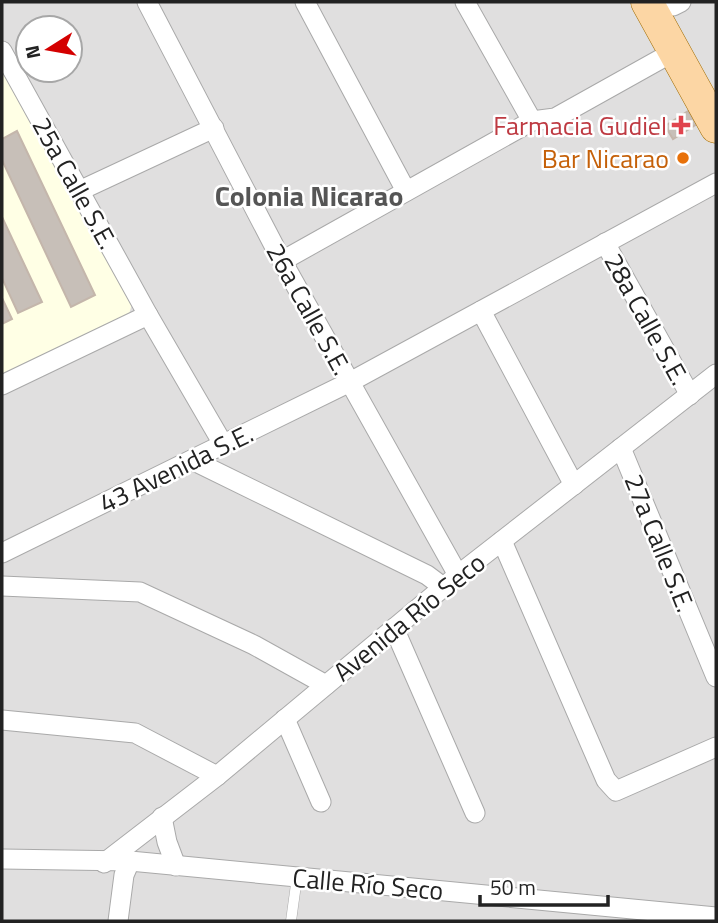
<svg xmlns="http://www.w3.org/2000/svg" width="718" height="923" font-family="'Titillium Web',sans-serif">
<rect width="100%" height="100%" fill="#f2efe9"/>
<path fill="#e0dfdf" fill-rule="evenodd" d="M2,2H716V921H2ZM28,28H70V70H28Z"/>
<polygon fill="#ffffe5" points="2,70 132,304 129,314 2,375"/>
<g fill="#c7bfb8" stroke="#c4b6ab" stroke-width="2">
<polygon points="688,111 697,124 673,139 665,126"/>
<polygon points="17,131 95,295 71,307 2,160 2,139"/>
<polygon points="2,217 42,302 18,313 2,278"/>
<polygon points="2,298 12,319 2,324"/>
</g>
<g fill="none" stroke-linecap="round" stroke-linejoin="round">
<g stroke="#a9a9a9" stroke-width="11">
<polyline id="lane" points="291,921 297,877"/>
</g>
<g stroke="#a9a9a9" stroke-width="21">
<g id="street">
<polyline points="147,2 282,261 458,575"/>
<polyline points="305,2 406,191"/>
<polyline points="465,2 532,121"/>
<polyline points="673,6 681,2"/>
<polyline points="2,51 148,315 223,444"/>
<polyline points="79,191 214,128"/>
<polyline points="605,243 690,395"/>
<polyline points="282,261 532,121 555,118 675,51"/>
<polyline points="481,311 574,485"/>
<polyline points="2,385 148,315"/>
<polyline points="621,448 716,677"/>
<polyline points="192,460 427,575 443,587"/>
<polyline points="502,541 606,780 616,791 716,747"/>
<polyline points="2,553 350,382 716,183"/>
<polyline points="2,586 140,592 254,645 326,685"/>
<polyline points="394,628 475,813"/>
<polyline points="285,719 321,802"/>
<polyline points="2,720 135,733 217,776"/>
<polyline points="162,817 167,842 176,866"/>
<polyline points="2,859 130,861 716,917"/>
<polyline points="104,863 217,776 458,575 716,374"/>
<polyline points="118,921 124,875 130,861"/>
</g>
</g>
<g stroke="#a06b00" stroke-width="33">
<polyline id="primary" points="647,2 716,127"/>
</g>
<use href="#lane" stroke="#fff" stroke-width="10"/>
<use href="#street" stroke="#fff" stroke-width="19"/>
<use href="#primary" stroke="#fcd6a4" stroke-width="32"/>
</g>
<path fill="#e0444e" stroke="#fff" stroke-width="2.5" d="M677.5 114.5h7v7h7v7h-7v7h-7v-7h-7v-7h7z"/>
<circle fill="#e8710a" stroke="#fff" stroke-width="2.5" cx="683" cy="158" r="7"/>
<g text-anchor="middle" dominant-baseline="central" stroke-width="5" stroke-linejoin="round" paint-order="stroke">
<g font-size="26" fill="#be3a42" stroke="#fff" text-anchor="end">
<text x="667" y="125">Farmacia Gudiel</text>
</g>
<g font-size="26" fill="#c56008" stroke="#fff" text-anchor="end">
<text x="669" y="158">Bar Nicarao</text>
</g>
<g font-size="26" fill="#222" stroke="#fff">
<text transform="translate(75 183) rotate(61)">25a Calle S.E.</text>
<text transform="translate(309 309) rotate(61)">26a Calle S.E.</text>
<text transform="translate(647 319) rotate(61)">28a Calle S.E.</text>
<text transform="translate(176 468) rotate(-26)">43 Avenida S.E.</text>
<text transform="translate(660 543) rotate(68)">27a Calle S.E.</text>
<text transform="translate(409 617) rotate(-39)">Avenida Río Seco</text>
<text transform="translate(368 884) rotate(5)">Calle Río Seco</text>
</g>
<g font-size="28" font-weight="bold" fill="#555" stroke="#fff">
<text x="309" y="195">Colonia Nicarao</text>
</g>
</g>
<rect width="718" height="923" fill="none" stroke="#222222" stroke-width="7"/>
<g transform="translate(49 49) rotate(259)"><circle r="33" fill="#ffffff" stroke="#a7a7a7" stroke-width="2"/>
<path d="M0-5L12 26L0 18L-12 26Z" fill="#d40000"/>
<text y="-10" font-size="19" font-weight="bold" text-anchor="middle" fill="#222222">N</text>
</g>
<path d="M480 895v10h128v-10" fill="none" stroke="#222222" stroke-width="3.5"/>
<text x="490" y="895" font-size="21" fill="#222222" stroke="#ffffff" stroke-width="5" paint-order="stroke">50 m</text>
</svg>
